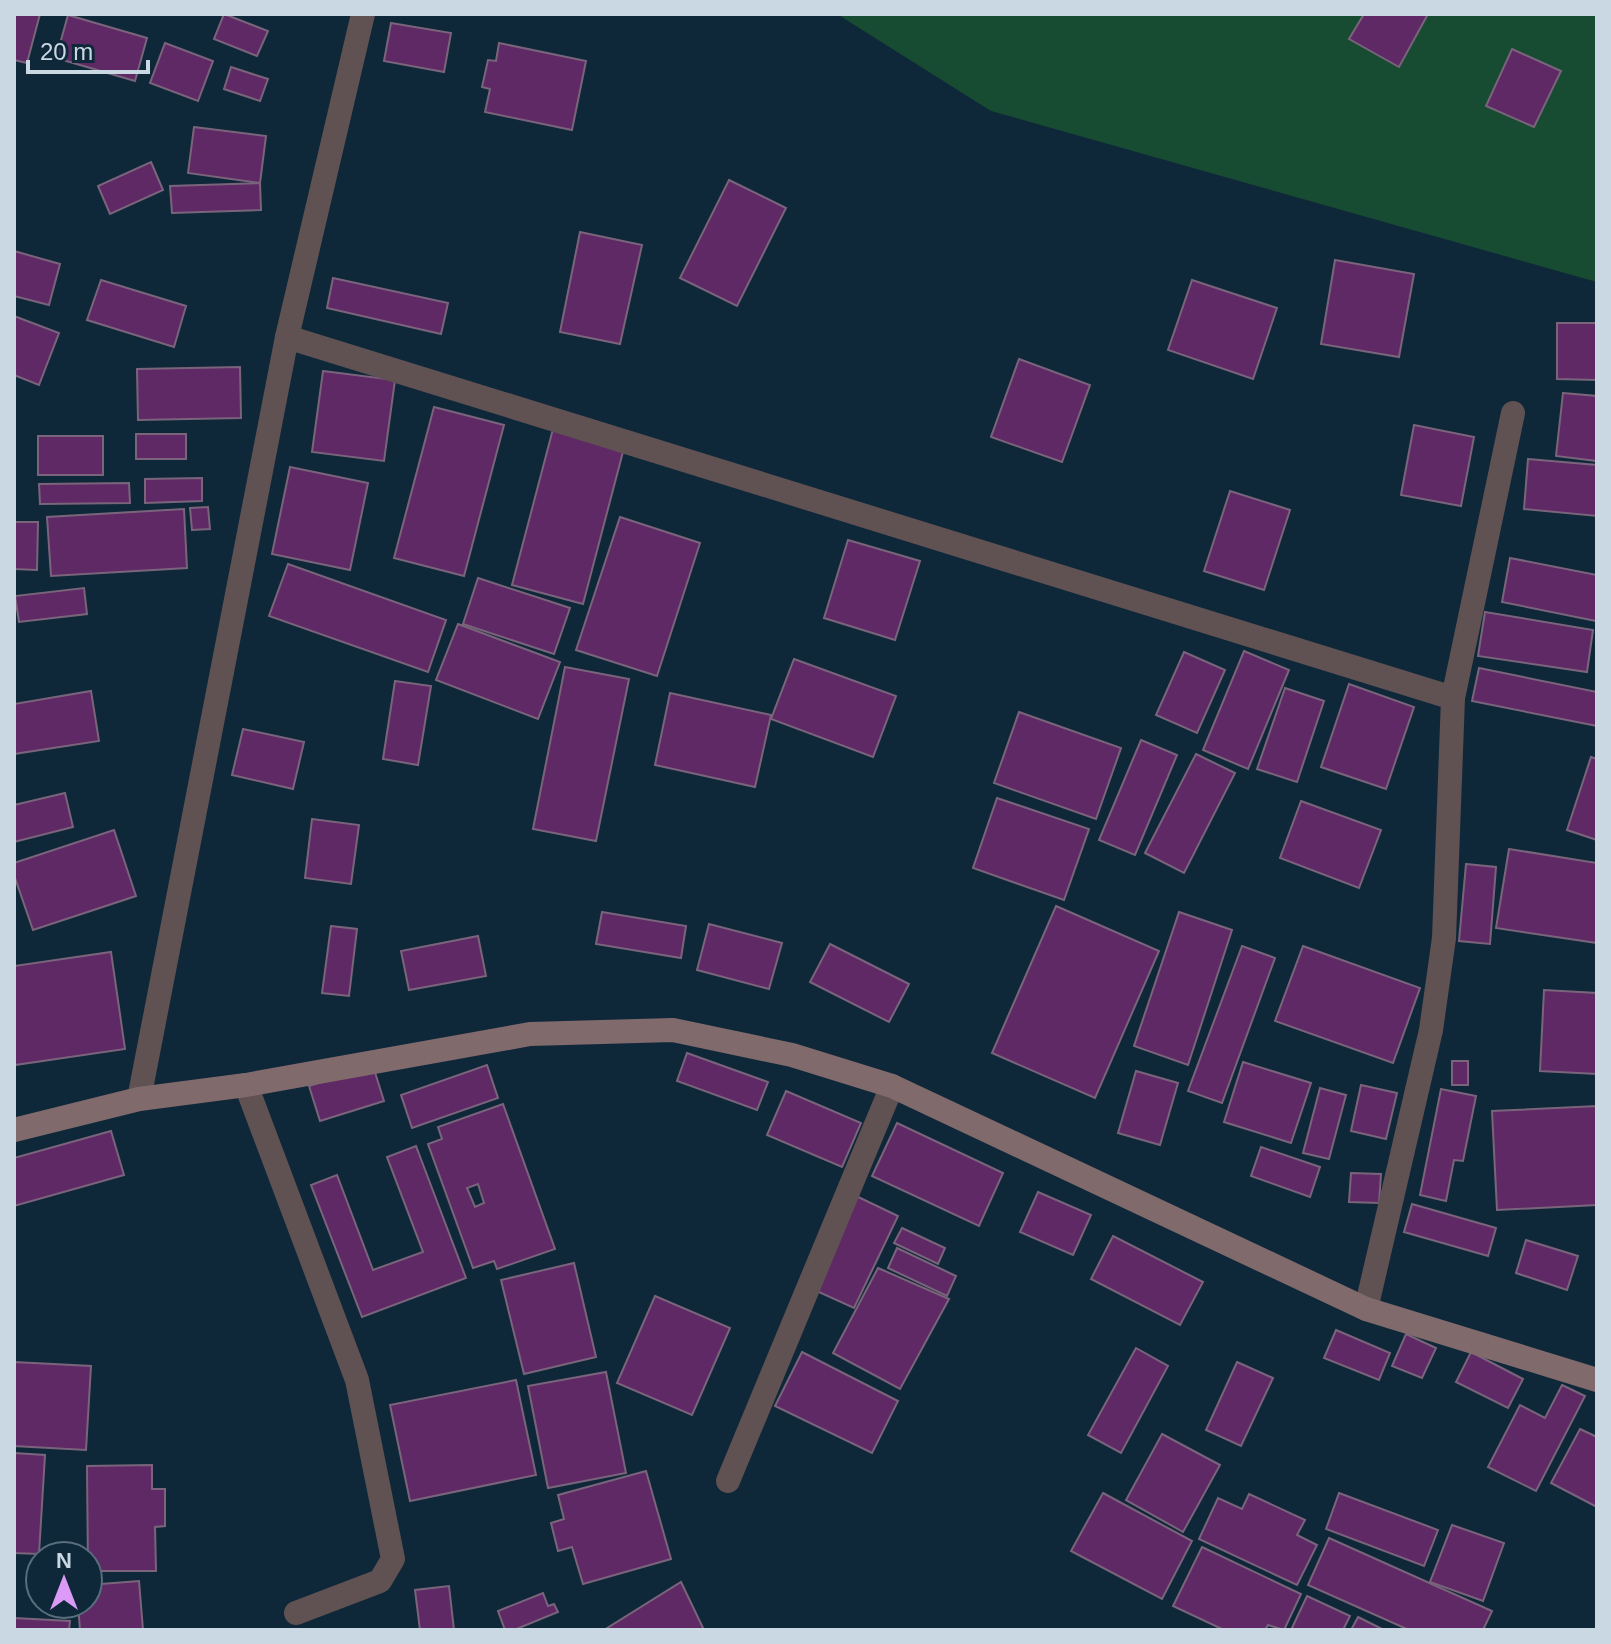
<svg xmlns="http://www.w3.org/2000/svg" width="1611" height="1644" font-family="Helvetica,sans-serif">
<rect width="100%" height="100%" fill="#0f2839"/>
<polygon fill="#174c32" points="837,14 1597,14 1597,282 991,111"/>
<g fill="#5e2964" stroke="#7a647c" stroke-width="2" fill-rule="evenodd">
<polygon points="14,14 40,14 27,63 14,60"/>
<polygon points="224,14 268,31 257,56 214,39"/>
<polygon points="1364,14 1428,14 1399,67 1349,39"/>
<polygon points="68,15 147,38 135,81 56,58"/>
<polygon points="391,23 451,33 444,72 384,61"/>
<polygon points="165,43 213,61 198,101 150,83"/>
<polygon points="499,43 586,61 572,130 485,112 490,89 482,87 488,60 496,61"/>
<polygon points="1512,49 1561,71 1534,127 1486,106"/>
<polygon points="231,67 268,79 260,101 224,89"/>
<polygon points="194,127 266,136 260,183 188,173"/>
<polygon points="151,162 163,190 110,214 98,186"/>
<polygon points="729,180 786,208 737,306 680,278"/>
<polygon points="260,183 261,210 172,213 170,186"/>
<polygon points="580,232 642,245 620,344 560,332"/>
<polygon points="14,251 60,264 49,305 14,296"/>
<polygon points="1335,260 1414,274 1399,357 1321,344"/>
<polygon points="333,278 448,303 441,334 327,308"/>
<polygon points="101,280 186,306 174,347 87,320"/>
<polygon points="1192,280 1277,308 1253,379 1168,350"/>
<polygon points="14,316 59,333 39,385 14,375"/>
<polygon points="1557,323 1597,323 1597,380 1557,379"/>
<polygon points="1019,359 1090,385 1062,462 991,437"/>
<polygon points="240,367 241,418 138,420 137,369"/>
<polygon points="323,371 395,380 384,461 312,452"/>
<polygon points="1563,393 1597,396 1597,461 1556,456"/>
<polygon points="434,407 504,425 464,576 394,558"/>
<polygon points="1414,425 1474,437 1461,506 1401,495"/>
<polygon points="553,429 624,448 583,604 512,585"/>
<rect x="136" y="434" width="50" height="25"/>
<rect x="38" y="436" width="65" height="39"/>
<polygon points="1528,459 1597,465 1597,516 1524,509"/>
<polygon points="290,467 368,483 350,570 272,554"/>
<polygon points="202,478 202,501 145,503 145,479"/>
<polygon points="129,483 130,503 40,504 39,484"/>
<polygon points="1230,491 1290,510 1264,590 1204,571"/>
<polygon points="208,507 210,529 192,530 190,508"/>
<polygon points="184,509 187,568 51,576 47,517"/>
<polygon points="620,517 700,543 657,676 576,650"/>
<polygon points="14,522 38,522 37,570 14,569"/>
<polygon points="848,540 920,561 895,640 824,618"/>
<polygon points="1510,558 1597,575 1596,621 1502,602"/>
<polygon points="288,564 446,620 428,672 269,616"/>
<polygon points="478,578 570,608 554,654 463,624"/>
<polygon points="84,588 87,614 19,622 15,596"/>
<polygon points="1485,612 1593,630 1587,672 1478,656"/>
<polygon points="458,624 560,662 538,719 436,680"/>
<polygon points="1244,651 1289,670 1248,769 1203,750"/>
<polygon points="1184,652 1225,670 1197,733 1156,715"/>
<polygon points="794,659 896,696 873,757 771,719"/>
<polygon points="565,667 629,679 596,841 533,829"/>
<polygon points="1479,668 1597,692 1597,726 1472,701"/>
<polygon points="395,681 431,686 418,765 383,759"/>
<polygon points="1349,684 1414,707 1386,789 1321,767"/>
<polygon points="1285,688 1324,701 1297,782 1257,769"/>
<polygon points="91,691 99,741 14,754 14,704"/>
<polygon points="670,693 771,715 755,787 655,765"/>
<polygon points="1019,712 1121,748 1096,819 994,783"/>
<polygon points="243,729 304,742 293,789 232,775"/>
<polygon points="1141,740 1177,755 1135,855 1099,840"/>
<polygon points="1196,754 1235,773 1184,873 1145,853"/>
<polygon points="1591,757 1597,759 1597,840 1567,830"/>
<polygon points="65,793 73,827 14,842 14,805"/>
<polygon points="997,798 1089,829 1064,900 973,868"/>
<polygon points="1301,801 1381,830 1359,888 1280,858"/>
<polygon points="312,819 359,825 351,884 305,878"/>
<polygon points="114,830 136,896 33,930 14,875 14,863"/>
<polygon points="1509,849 1597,863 1597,943 1496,928"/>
<polygon points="1466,864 1496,867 1490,944 1459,941"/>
<polygon points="1056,906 1159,951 1095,1098 992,1053"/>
<polygon points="602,912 686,926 681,958 596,944"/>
<polygon points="1179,912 1232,930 1188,1065 1134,1046"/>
<polygon points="709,924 782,943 769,989 697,970"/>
<polygon points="331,926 357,929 349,996 322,993"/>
<polygon points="478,936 486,976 409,990 401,951"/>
<polygon points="830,944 909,984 889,1022 810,982"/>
<polygon points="1242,946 1275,958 1222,1103 1188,1091"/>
<polygon points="1303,946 1420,988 1393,1063 1275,1021"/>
<polygon points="111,952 125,1049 15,1065 14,966"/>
<polygon points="1544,990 1597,993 1597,1074 1540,1071"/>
<polygon points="687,1053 768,1082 757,1110 677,1081"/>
<rect x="1452" y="1061" width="16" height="24"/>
<polygon points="1243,1062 1311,1083 1291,1143 1224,1122"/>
<polygon points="487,1065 498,1098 412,1128 401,1095"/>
<polygon points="373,1066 384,1101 320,1121 309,1086"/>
<polygon points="1136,1071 1178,1083 1160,1145 1118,1133"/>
<polygon points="1361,1085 1397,1093 1386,1139 1351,1131"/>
<polygon points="1320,1088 1346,1095 1329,1159 1303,1153"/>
<polygon points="1441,1089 1476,1096 1463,1161 1454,1160 1446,1201 1420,1195"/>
<polygon points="786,1091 861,1123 842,1167 767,1135"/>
<path d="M503,1104L555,1249L497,1269L494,1261L473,1268L428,1144L442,1139L438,1127ZM478,1184L484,1203L475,1207L467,1188Z"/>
<polygon points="1597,1106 1597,1205 1497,1210 1492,1111"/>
<polygon points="897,1123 1003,1173 979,1226 872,1176"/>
<polygon points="111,1131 124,1175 14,1206 14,1158"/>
<polygon points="416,1146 466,1278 362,1317 311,1185 337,1175 373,1270 423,1252 387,1157"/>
<polygon points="1261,1147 1320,1167 1310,1197 1251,1176"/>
<polygon points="1351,1173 1381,1174 1379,1203 1349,1202"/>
<polygon points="1038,1192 1091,1215 1073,1255 1020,1232"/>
<polygon points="854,1195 898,1216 854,1308 810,1288"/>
<polygon points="1412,1204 1496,1228 1488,1256 1404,1232"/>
<polygon points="902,1228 945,1248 938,1264 894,1243"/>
<polygon points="1113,1236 1203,1282 1180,1325 1091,1279"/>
<polygon points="1526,1240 1578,1256 1567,1290 1516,1273"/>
<polygon points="897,1248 956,1276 947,1296 888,1268"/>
<polygon points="574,1263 596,1357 524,1374 501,1280"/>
<polygon points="878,1268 949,1299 900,1389 833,1353"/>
<polygon points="655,1296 730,1328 692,1415 617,1383"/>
<polygon points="1336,1330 1390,1353 1379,1380 1324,1358"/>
<polygon points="1406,1334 1436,1348 1422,1378 1392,1366"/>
<polygon points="1136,1348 1168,1366 1121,1453 1088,1435"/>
<polygon points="802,1352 898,1401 872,1453 775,1406"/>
<polygon points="1471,1352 1523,1379 1508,1408 1456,1382"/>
<polygon points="14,1362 91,1366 86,1450 14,1446"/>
<polygon points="1237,1362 1273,1378 1241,1446 1206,1430"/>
<polygon points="606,1372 626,1473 548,1488 528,1386"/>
<polygon points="516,1380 536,1475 410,1501 390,1405"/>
<polygon points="1562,1385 1585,1396 1536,1491 1488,1467 1520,1405 1545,1418"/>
<polygon points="1580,1429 1597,1437 1597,1507 1551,1483"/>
<polygon points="1162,1434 1220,1465 1183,1532 1126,1500"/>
<polygon points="14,1453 45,1455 39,1554 14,1553"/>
<polygon points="152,1465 152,1489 165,1489 165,1526 155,1527 156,1571 88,1571 87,1466"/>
<polygon points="646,1471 671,1559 583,1584 572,1547 558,1551 551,1523 564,1519 558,1495"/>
<polygon points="1103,1493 1192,1541 1162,1599 1071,1551"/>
<polygon points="1339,1493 1438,1530 1424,1566 1326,1529"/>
<polygon points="1249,1494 1305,1520 1297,1535 1317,1545 1297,1585 1199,1539 1218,1498 1242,1509"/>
<polygon points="1452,1525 1504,1543 1483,1601 1430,1582"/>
<polygon points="1329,1538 1492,1611 1483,1630 1409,1630 1308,1585"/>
<polygon points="1202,1547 1301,1594 1284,1630 1268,1625 1265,1630 1224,1630 1173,1606"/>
<polygon points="139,1581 143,1630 80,1630 78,1604 88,1604 88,1585"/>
<polygon points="681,1582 704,1630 604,1630"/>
<polygon points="449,1586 454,1630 420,1630 415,1590"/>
<polygon points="543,1593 548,1606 554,1604 558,1612 514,1630 505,1630 498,1611"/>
<polygon points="1307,1596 1350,1616 1343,1630 1291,1630"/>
<polygon points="1358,1617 1384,1630 1351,1630"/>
<polygon points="14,1618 70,1621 69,1630 14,1630"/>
</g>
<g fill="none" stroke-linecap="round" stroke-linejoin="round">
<g stroke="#605153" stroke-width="24">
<polyline points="287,337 1453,698 1444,938 1431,1030 1366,1309"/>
<polyline points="1453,698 1513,413"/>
<polyline points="246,1085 357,1380 393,1559 380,1581 296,1613"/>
<polyline points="139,1099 287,337 363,14"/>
<polyline points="728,1481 892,1086"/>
</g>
<polyline stroke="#816a6c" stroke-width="24" points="14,1130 139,1099 246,1085 530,1034 673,1030 792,1055 892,1086 1366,1309 1597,1380"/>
</g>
<rect width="1611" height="1644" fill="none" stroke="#c9d8e3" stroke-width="32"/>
<g transform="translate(64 1580)"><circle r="38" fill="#0f2839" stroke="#596e7d" stroke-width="2"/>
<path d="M0-6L14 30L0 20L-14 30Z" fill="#db9af6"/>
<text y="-12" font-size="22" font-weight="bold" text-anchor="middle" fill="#c9d8e3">N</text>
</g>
<path d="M28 60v12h120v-12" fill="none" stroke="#c9d8e3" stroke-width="4"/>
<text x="40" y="60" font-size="24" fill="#c9d8e3" stroke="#0f2839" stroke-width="6" paint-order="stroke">20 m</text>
</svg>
